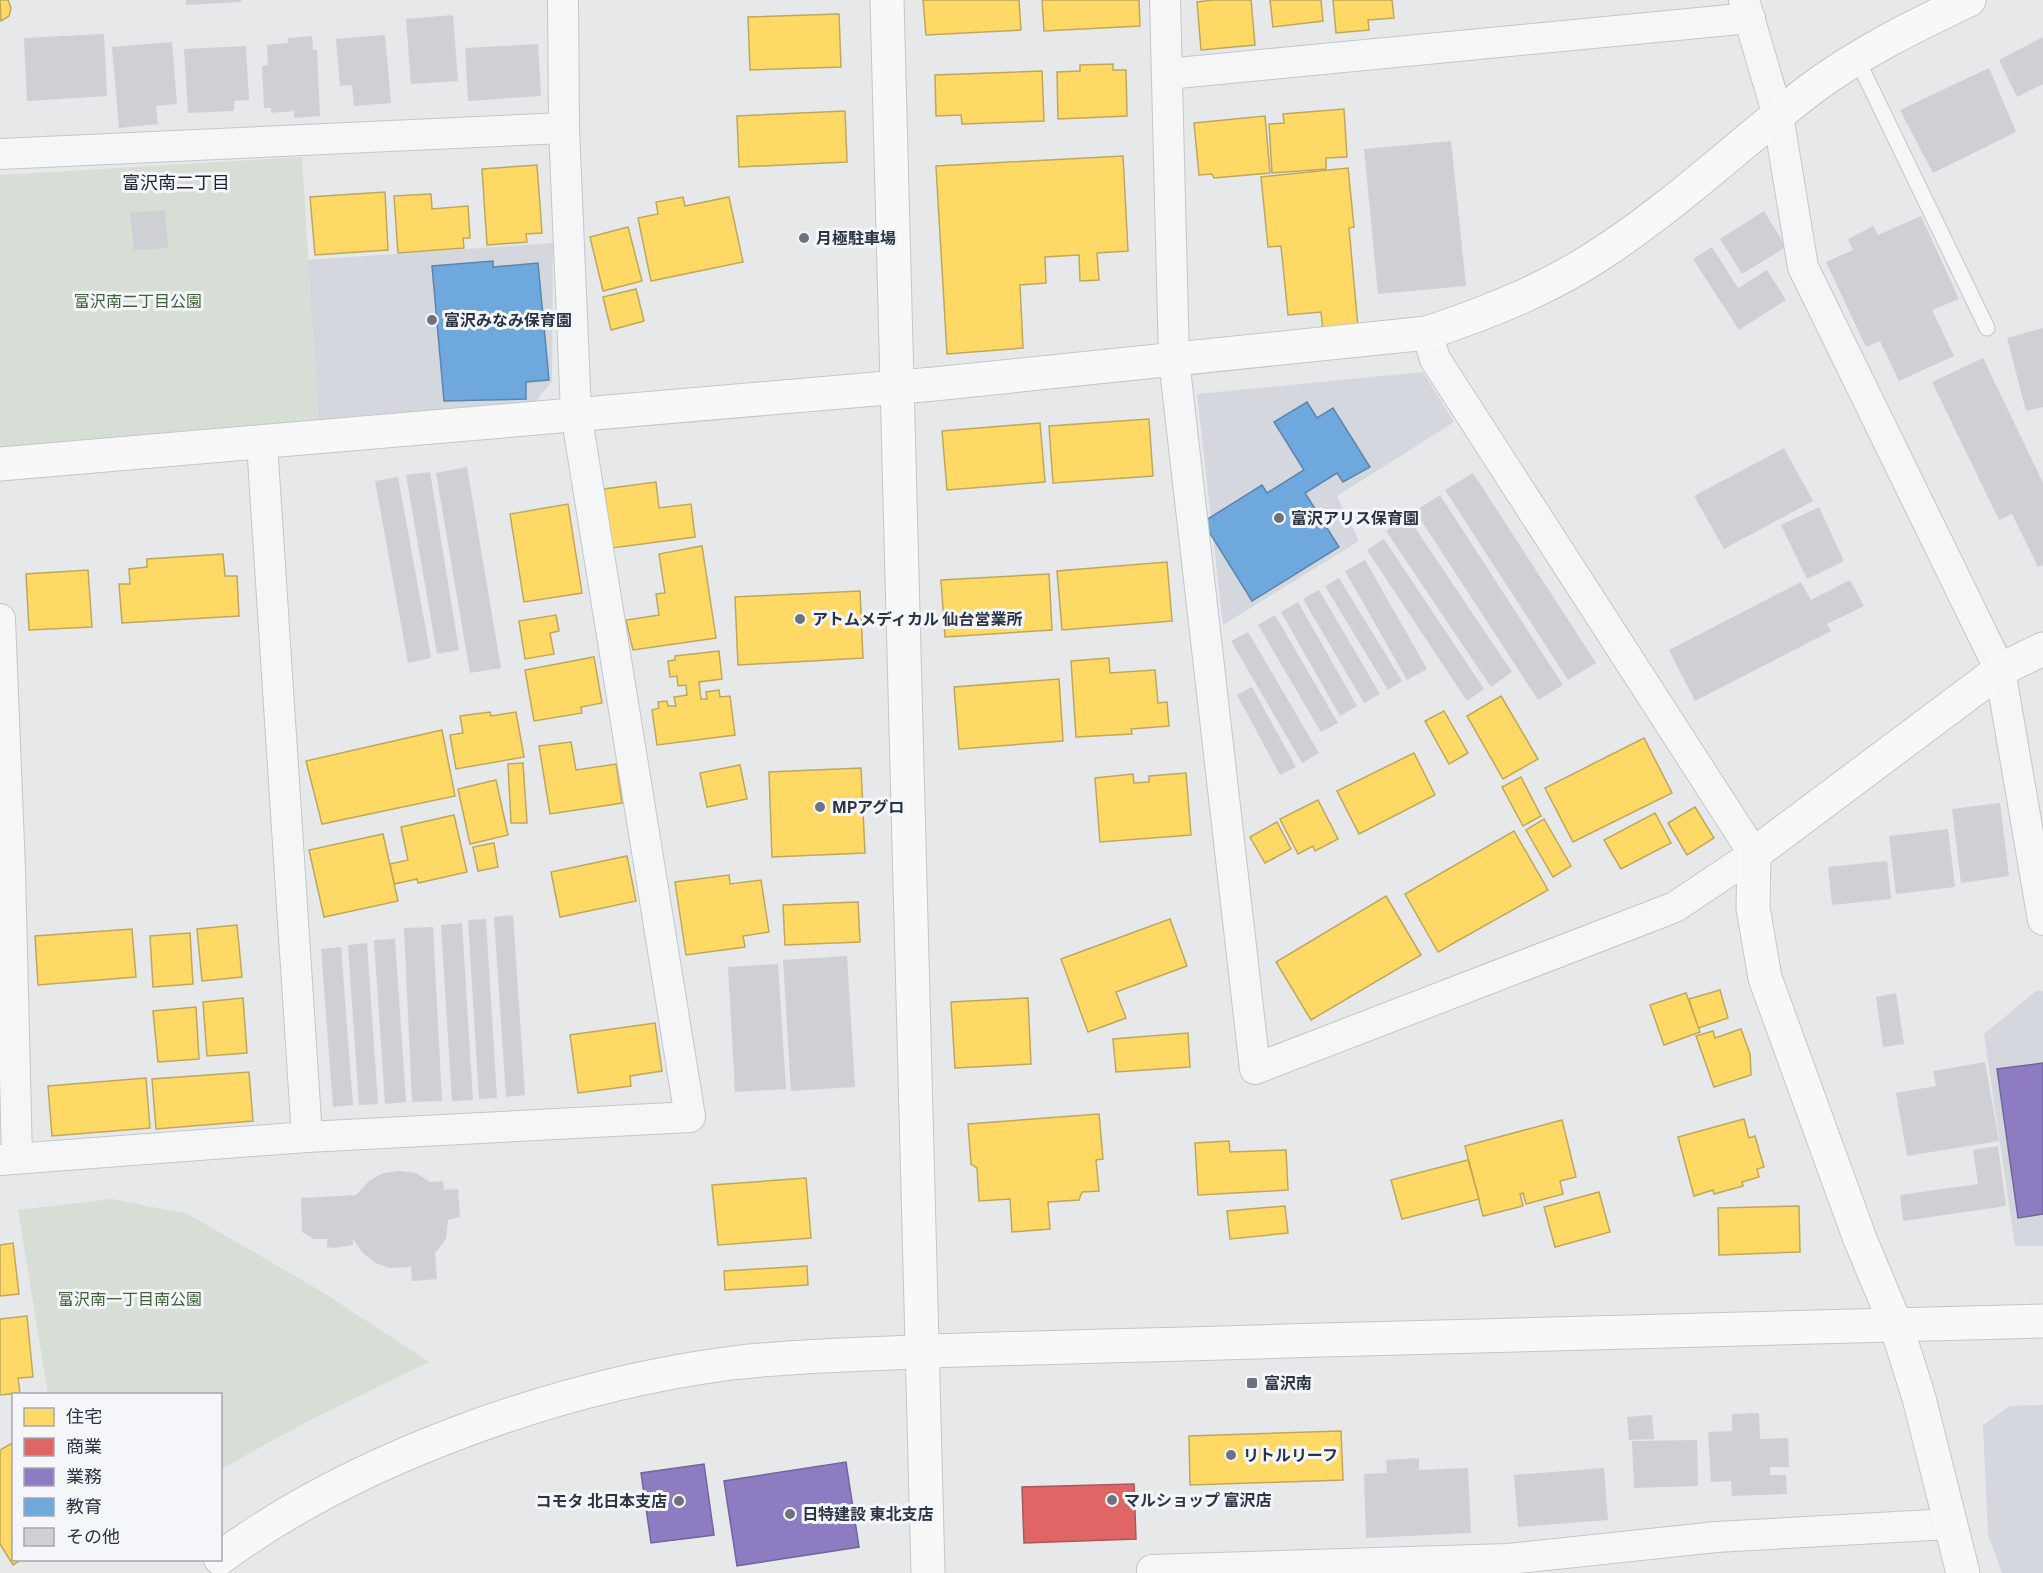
<svg xmlns="http://www.w3.org/2000/svg" width="2043" height="1573" font-family="'Public Sans','Noto Sans JP',sans-serif">
<rect width="100%" height="100%" fill="#e6e8ea"/>
<g fill="#d4d7dd">
<polygon points="553,243 552,381 534,404 318,420 308,260"/>
<polygon points="1423,372 1454,422 1337,496 1359,541 1223,625 1197,394"/>
<polygon points="2036,991 2043,991 2043,1246 2015,1246 1984,1034"/>
<polygon points="2043,1405 2043,1573 2002,1573 1988,1535 1983,1425 2010,1406"/>
</g>
<g fill="#d6ded6">
<polygon points="302,157 318,420 0,448 0,175"/>
<polygon points="112,1199 188,1214 324,1293 429,1362 310,1420 221,1469 220,1394 48,1394 18,1210"/>
</g>
<g fill="#ffd966" stroke="#bfa85c" stroke-width="1.5">
<polygon points="0,0 8,0 11,8 9,16 1,21"/>
<polygon points="923,0 1019,0 1021,30 926,35"/>
<polygon points="1042,0 1139,0 1140,26 1044,31"/>
<polygon points="1214,0 1251,0 1255,45 1201,50 1197,2"/>
<polygon points="1270,0 1321,0 1323,21 1273,27"/>
<polygon points="1333,0 1392,0 1394,18 1368,20 1369,30 1336,33"/>
<polygon points="839,14 841,67 750,70 748,17"/>
<polygon points="1113,64 1113,70 1126,70 1127,116 1058,119 1057,72 1080,71 1080,65"/>
<polygon points="1042,71 1044,121 962,124 961,115 936,116 935,75"/>
<polygon points="1344,109 1347,157 1326,158 1326,169 1272,173 1269,124 1284,123 1283,114"/>
<polygon points="845,111 847,162 739,167 737,116"/>
<polygon points="1265,116 1270,173 1214,178 1212,174 1199,175 1194,123"/>
<polygon points="1123,156 1128,251 1097,253 1099,280 1080,281 1079,255 1045,257 1046,283 1020,285 1023,348 947,354 936,166"/>
<polygon points="537,165 542,233 526,234 527,242 487,245 482,169"/>
<polygon points="1348,168 1354,227 1349,228 1358,327 1323,331 1321,312 1288,315 1281,246 1268,247 1261,177"/>
<polygon points="385,192 388,250 315,255 310,197"/>
<polygon points="431,194 432,209 468,206 470,238 463,238 464,248 398,253 394,196"/>
<polygon points="683,197 685,206 729,197 743,262 651,281 638,218 658,214 656,202"/>
<polygon points="628,227 642,281 603,291 590,237"/>
<polygon points="636,289 644,321 611,330 603,297"/>
<polygon points="1149,419 1153,476 1053,483 1049,426"/>
<polygon points="1040,423 1045,482 947,490 942,431"/>
<polygon points="656,482 659,508 691,504 695,537 612,548 604,489"/>
<polygon points="568,504 582,593 524,602 510,514"/>
<polygon points="702,546 716,638 633,650 626,620 659,615 656,594 665,593 659,554"/>
<polygon points="223,554 225,576 237,576 239,616 122,623 119,584 130,584 129,569 147,567 147,559"/>
<polygon points="1167,562 1172,621 1062,630 1057,571"/>
<polygon points="88,570 92,627 29,630 26,574"/>
<polygon points="1049,574 1052,630 945,637 941,580"/>
<polygon points="860,591 863,658 738,665 735,597"/>
<polygon points="556,615 559,631 550,633 554,654 525,659 519,621"/>
<polygon points="719,651 722,679 699,682 701,699 707,699 706,692 719,690 720,697 730,696 735,735 657,745 652,710 659,708 658,702 667,701 668,706 676,706 674,697 687,695 686,685 678,686 677,676 670,677 668,661 675,660 675,656"/>
<polygon points="594,657 602,703 581,707 582,713 534,721 525,670"/>
<polygon points="1109,658 1110,673 1155,670 1158,703 1167,702 1169,726 1131,729 1132,734 1076,737 1071,661"/>
<polygon points="1059,679 1063,741 959,749 954,687"/>
<polygon points="1501,696 1538,759 1503,779 1467,716"/>
<polygon points="1444,711 1468,753 1449,764 1425,721"/>
<polygon points="490,712 491,716 516,712 524,757 456,769 450,735 463,733 460,716"/>
<polygon points="442,730 455,796 322,824 306,761"/>
<polygon points="1644,738 1672,793 1573,842 1545,788"/>
<polygon points="571,742 576,770 616,764 622,803 550,814 539,746"/>
<polygon points="1414,753 1435,795 1359,834 1337,791"/>
<polygon points="523,763 527,823 511,823 508,764"/>
<polygon points="740,765 747,799 707,807 700,773"/>
<polygon points="861,768 865,853 772,857 769,772"/>
<polygon points="1186,773 1191,835 1100,842 1095,778 1133,774 1134,783 1149,782 1149,776"/>
<polygon points="1521,777 1541,816 1523,826 1502,787"/>
<polygon points="496,780 508,835 470,844 458,789"/>
<polygon points="1318,800 1338,839 1315,851 1313,846 1298,854 1280,819"/>
<polygon points="1695,807 1714,838 1687,855 1668,823"/>
<polygon points="1655,813 1671,843 1621,869 1604,840"/>
<polygon points="454,815 467,872 418,883 417,879 394,884 390,864 408,860 401,827"/>
<polygon points="1544,819 1571,866 1553,877 1526,830"/>
<polygon points="1277,822 1291,849 1265,863 1250,837"/>
<polygon points="1514,831 1548,890 1438,952 1405,894"/>
<polygon points="383,834 398,901 324,917 309,850"/>
<polygon points="494,843 498,867 478,871 473,847"/>
<polygon points="627,856 636,901 560,917 551,872"/>
<polygon points="729,875 730,884 761,880 769,932 743,936 745,947 686,955 675,882"/>
<polygon points="1386,896 1421,955 1311,1020 1276,962"/>
<polygon points="858,902 860,942 785,945 783,905"/>
<polygon points="1170,919 1187,966 1116,992 1126,1018 1088,1032 1061,959"/>
<polygon points="237,925 242,977 202,981 197,929"/>
<polygon points="132,929 136,977 38,985 35,936"/>
<polygon points="190,933 193,984 153,987 150,936"/>
<polygon points="1720,990 1728,1018 1698,1028 1689,999"/>
<polygon points="1686,993 1700,1032 1664,1045 1650,1005"/>
<polygon points="243,998 247,1053 207,1056 203,1002"/>
<polygon points="1028,998 1031,1064 955,1068 951,1002"/>
<polygon points="196,1007 199,1059 158,1062 153,1011"/>
<polygon points="655,1023 662,1071 630,1076 631,1086 578,1093 570,1035"/>
<polygon points="1741,1029 1750,1054 1751,1075 1714,1087 1696,1036 1713,1031 1715,1038"/>
<polygon points="1188,1033 1190,1067 1116,1072 1113,1039"/>
<polygon points="249,1072 253,1121 156,1129 152,1079"/>
<polygon points="146,1078 150,1128 52,1136 48,1086"/>
<polygon points="1099,1114 1103,1159 1096,1160 1099,1191 1082,1192 1079,1200 1048,1202 1050,1229 1012,1232 1010,1199 979,1201 977,1168 971,1164 968,1124"/>
<polygon points="1744,1119 1749,1138 1755,1136 1764,1167 1757,1169 1759,1177 1742,1182 1743,1186 1714,1194 1713,1190 1694,1196 1678,1137"/>
<polygon points="1562,1120 1576,1177 1560,1181 1563,1194 1526,1204 1523,1193 1520,1194 1523,1206 1483,1216 1465,1146"/>
<polygon points="1229,1141 1230,1152 1286,1150 1288,1190 1198,1195 1195,1143"/>
<polygon points="1468,1160 1479,1199 1402,1219 1391,1180"/>
<polygon points="806,1178 811,1238 718,1245 712,1185"/>
<polygon points="1599,1192 1610,1232 1555,1247 1544,1207"/>
<polygon points="1285,1206 1288,1233 1230,1239 1227,1211"/>
<polygon points="1799,1206 1800,1252 1719,1255 1718,1208"/>
<polygon points="13,1243 19,1294 0,1296 0,1245"/>
<polygon points="807,1266 808,1285 725,1290 724,1271"/>
<polygon points="27,1316 33,1377 18,1378 20,1393 0,1395 0,1319"/>
<polygon points="1341,1431 1343,1480 1190,1485 1189,1436"/>
<polygon points="14,1442 14,1560 21,1560 13,1565 0,1544 0,1450"/>
</g>
<polygon fill="#e06666" stroke="#aa575c" stroke-width="1.5" points="1134,1484 1136,1539 1024,1543 1022,1487"/>
<g fill="#8e7cc3" stroke="#70669d" stroke-width="1.5">
<polygon points="2043,1063 2043,1214 2018,1218 1997,1069"/>
<polygon points="846,1462 859,1547 737,1566 724,1481"/>
<polygon points="704,1464 714,1535 651,1543 641,1473"/>
</g>
<g fill="#6fa8dc" stroke="#5b85af" stroke-width="1.5">
<polygon points="493,261 493,267 538,263 549,380 526,382 526,399 444,401 432,266"/>
<polygon points="1307,402 1317,418 1333,408 1370,467 1343,482 1337,473 1305,493 1339,547 1252,601 1203,522 1262,485 1267,493 1304,470 1274,422"/>
</g>
<g fill="#ced0d3">
<polygon points="186,0 241,0 241,2 186,5"/>
<polygon points="453,15 458,81 411,84 406,19"/>
<polygon points="104,34 107,96 27,101 24,38"/>
<polygon points="385,35 391,103 354,106 352,85 340,86 336,39"/>
<polygon points="312,36 313,50 317,50 320,116 294,118 294,111 271,113 271,108 264,108 262,66 268,65 267,45 288,43 288,38"/>
<polygon points="2043,37 2043,84 2017,97 1999,60"/>
<polygon points="172,42 177,104 156,106 158,124 119,128 112,47"/>
<polygon points="538,44 541,96 468,101 465,48"/>
<polygon points="246,46 249,100 234,101 234,111 188,113 184,49"/>
<polygon points="1989,68 2016,132 1933,173 1900,110"/>
<polygon points="1451,141 1466,286 1378,294 1364,149"/>
<polygon points="165,210 168,248 134,250 130,213"/>
<polygon points="1764,211 1786,247 1742,274 1720,239"/>
<polygon points="1921,216 1959,299 1932,310 1954,356 1899,381 1880,341 1866,347 1826,262 1853,250 1848,239 1873,226 1878,235"/>
<polygon points="1712,247 1738,288 1767,270 1786,300 1739,330 1693,259"/>
<polygon points="2043,328 2043,407 2026,411 2007,338"/>
<polygon points="1983,358 2043,483 2043,565 2038,567 2012,514 1999,520 1932,382"/>
<polygon points="1784,448 1813,501 1724,549 1694,496"/>
<polygon points="467,467 501,668 470,673 436,473"/>
<polygon points="430,472 459,650 437,654 406,475"/>
<polygon points="1473,473 1596,663 1568,680 1445,490"/>
<polygon points="398,477 431,658 408,663 375,481"/>
<polygon points="1440,495 1563,685 1538,700 1415,511"/>
<polygon points="1819,507 1844,561 1807,579 1781,525"/>
<polygon points="1407,516 1512,672 1491,687 1386,531"/>
<polygon points="1384,539 1484,689 1467,701 1367,550"/>
<polygon points="1365,560 1427,669 1407,680 1345,571"/>
<polygon points="1339,578 1402,681 1388,690 1325,586"/>
<polygon points="1850,580 1864,606 1827,624 1831,631 1695,701 1669,650 1801,582 1811,600"/>
<polygon points="1319,590 1380,694 1364,703 1303,599"/>
<polygon points="1298,602 1357,706 1340,716 1281,612"/>
<polygon points="1275,615 1338,723 1321,732 1258,625"/>
<polygon points="1248,632 1319,753 1302,763 1231,641"/>
<polygon points="1252,687 1296,767 1280,775 1237,695"/>
<polygon points="2000,803 2009,876 1961,883 1952,809"/>
<polygon points="1948,829 1955,887 1896,894 1889,836"/>
<polygon points="1887,861 1891,899 1832,905 1828,867"/>
<polygon points="513,915 525,1095 506,1097 494,917"/>
<polygon points="486,919 497,1098 479,1099 468,920"/>
<polygon points="462,923 473,1100 452,1101 441,925"/>
<polygon points="433,927 442,1101 412,1102 404,928"/>
<polygon points="395,939 406,1102 385,1104 374,940"/>
<polygon points="367,943 378,1104 359,1105 348,945"/>
<polygon points="341,947 353,1105 333,1107 321,949"/>
<polygon points="847,956 855,1087 791,1091 783,960"/>
<polygon points="778,964 786,1089 735,1092 728,967"/>
<polygon points="1896,993 1904,1044 1883,1047 1876,997"/>
<polygon points="1985,1062 1999,1141 1907,1156 1896,1093 1936,1086 1933,1071"/>
<polygon points="1998,1146 2006,1206 1903,1221 1900,1195 1978,1184 1973,1150"/>
<polygon points="399,1171 416,1173 430,1182 443,1181 444,1190 458,1189 460,1217 448,1220 446,1239 435,1253 437,1279 412,1281 411,1267 390,1268 375,1263 362,1252 353,1239 353,1245 334,1248 327,1247 327,1239 314,1239 302,1232 301,1198 356,1195 369,1181 383,1173"/>
<polygon points="1759,1413 1760,1439 1788,1438 1789,1467 1770,1467 1770,1475 1786,1475 1787,1494 1732,1496 1731,1481 1711,1482 1708,1432 1732,1431 1732,1414"/>
<polygon points="1652,1415 1654,1439 1629,1440 1627,1417"/>
<polygon points="1697,1440 1698,1486 1634,1488 1632,1441"/>
<polygon points="1419,1458 1419,1470 1468,1468 1471,1533 1366,1538 1364,1474 1387,1473 1386,1460"/>
<polygon points="1604,1468 1608,1520 1518,1527 1514,1475"/>
</g>
<g fill="none" stroke-linecap="round" stroke-linejoin="round">
<g stroke="#c4c6c8" stroke-width="17">
<polyline id="lane" points="1857,59 1987,328"/>
</g>
<g stroke="#c4c6c8" stroke-width="32">
<g id="street">
<polyline points="1165,0 1174,360 1255,1069 1675,907 1754,854 1435,359 1427,333"/>
<polyline points="1744,0 1778,116 1803,267 2000,670 2043,920"/>
<polyline points="1167,74 1750,18"/>
<polyline points="0,154 564,128"/>
<polyline points="262,443 307,1137"/>
<polyline points="0,619 10,870 17,1158"/>
<polyline points="0,1160 307,1137 690,1117 576,413 564,128 563,0"/>
<polyline points="1152,1573 1152,1570 1508,1559 1716,1537 1950,1524"/>
</g>
</g>
<g stroke="#c4c6c8" stroke-width="35">
<g id="secondary">
<polyline points="887,0 928,1573"/>
<path d="M0,464L934,384L1427,333C1490,312 1553,287 1608,249C1680,201 1743,141 1811,89C1861,52 1914,26 1969,0"/>
<path d="M220,1558C358,1456 563,1385 732,1363C791,1356 851,1355 910,1352C1035,1347 1160,1345 1285,1341C1537,1335 1790,1329 2043,1321"/>
<polyline points="1963,1573 1919,1398 1896,1325 1860,1239 1765,978 1753,908 1754,854 2000,670 2043,649"/>
</g>
</g>
<use href="#lane" stroke="#f5f6f7" stroke-width="15"/>
<use href="#street" stroke="#f5f6f7" stroke-width="30"/>
<use href="#secondary" stroke="#f8f8f8" stroke-width="33"/>
</g>
<g fill="#6c737f" stroke="#f4f6f9" stroke-width="2">
<circle cx="804" cy="238" r="6"/>
<circle cx="432" cy="320" r="6"/>
<circle cx="1279" cy="518" r="6"/>
<circle cx="800" cy="619" r="6"/>
<circle cx="820" cy="807" r="6"/>
<rect x="1246" y="1377" width="12" height="12" rx="3"/>
<circle cx="1231" cy="1455" r="6"/>
<circle cx="1112" cy="1500" r="6"/>
<circle cx="679" cy="1501" r="6"/>
<circle cx="790" cy="1514" r="6"/>
</g>
<g text-anchor="middle" dominant-baseline="central" stroke-width="6" stroke-linejoin="round" paint-order="stroke">
<g font-size="16" font-weight="bold" fill="#2b3445" stroke="#f4f6f9" text-anchor="start">
<text x="816" y="238">月極駐車場</text>
<text x="444" y="320">富沢みなみ保育園</text>
<text x="1291" y="518">富沢アリス保育園</text>
<text x="812" y="619">アトムメディカル 仙台営業所</text>
<text x="832" y="807">MPアグロ</text>
<text x="1264" y="1383">富沢南</text>
<text x="1243" y="1455">リトルリーフ</text>
<text x="1124" y="1500">マルショップ 富沢店</text>
<text x="667" y="1501" text-anchor="end">コモタ 北日本支店</text>
<text x="802" y="1514">日特建設 東北支店</text>
</g>
<g font-size="16" fill="#3f6138" stroke="#f4f6f9">
<text x="138" y="301">富沢南二丁目公園</text>
<text x="130" y="1299">富沢南一丁目南公園</text>
</g>
<g font-size="18" fill="#1d2536" stroke="#f4f6f9">
<text x="176" y="182">富沢南二丁目</text>
</g>
</g>
<rect x="12" y="1393" width="210" height="168" fill="#f4f6f9" stroke="#a4a8b1" stroke-width="1.5"/>
<rect x="24" y="1408" width="30" height="18" fill="#ffd966" stroke="#a4a8b1" stroke-width="1.5"/>
<text x="66" y="1423" font-size="18" fill="#2b3445">住宅</text>
<rect x="24" y="1438" width="30" height="18" fill="#e06666" stroke="#a4a8b1" stroke-width="1.5"/>
<text x="66" y="1453" font-size="18" fill="#2b3445">商業</text>
<rect x="24" y="1468" width="30" height="18" fill="#8e7cc3" stroke="#a4a8b1" stroke-width="1.5"/>
<text x="66" y="1483" font-size="18" fill="#2b3445">業務</text>
<rect x="24" y="1498" width="30" height="18" fill="#6fa8dc" stroke="#a4a8b1" stroke-width="1.5"/>
<text x="66" y="1513" font-size="18" fill="#2b3445">教育</text>
<rect x="24" y="1528" width="30" height="18" fill="#ced0d3" stroke="#a4a8b1" stroke-width="1.5"/>
<text x="66" y="1543" font-size="18" fill="#2b3445">その他</text>
</svg>
